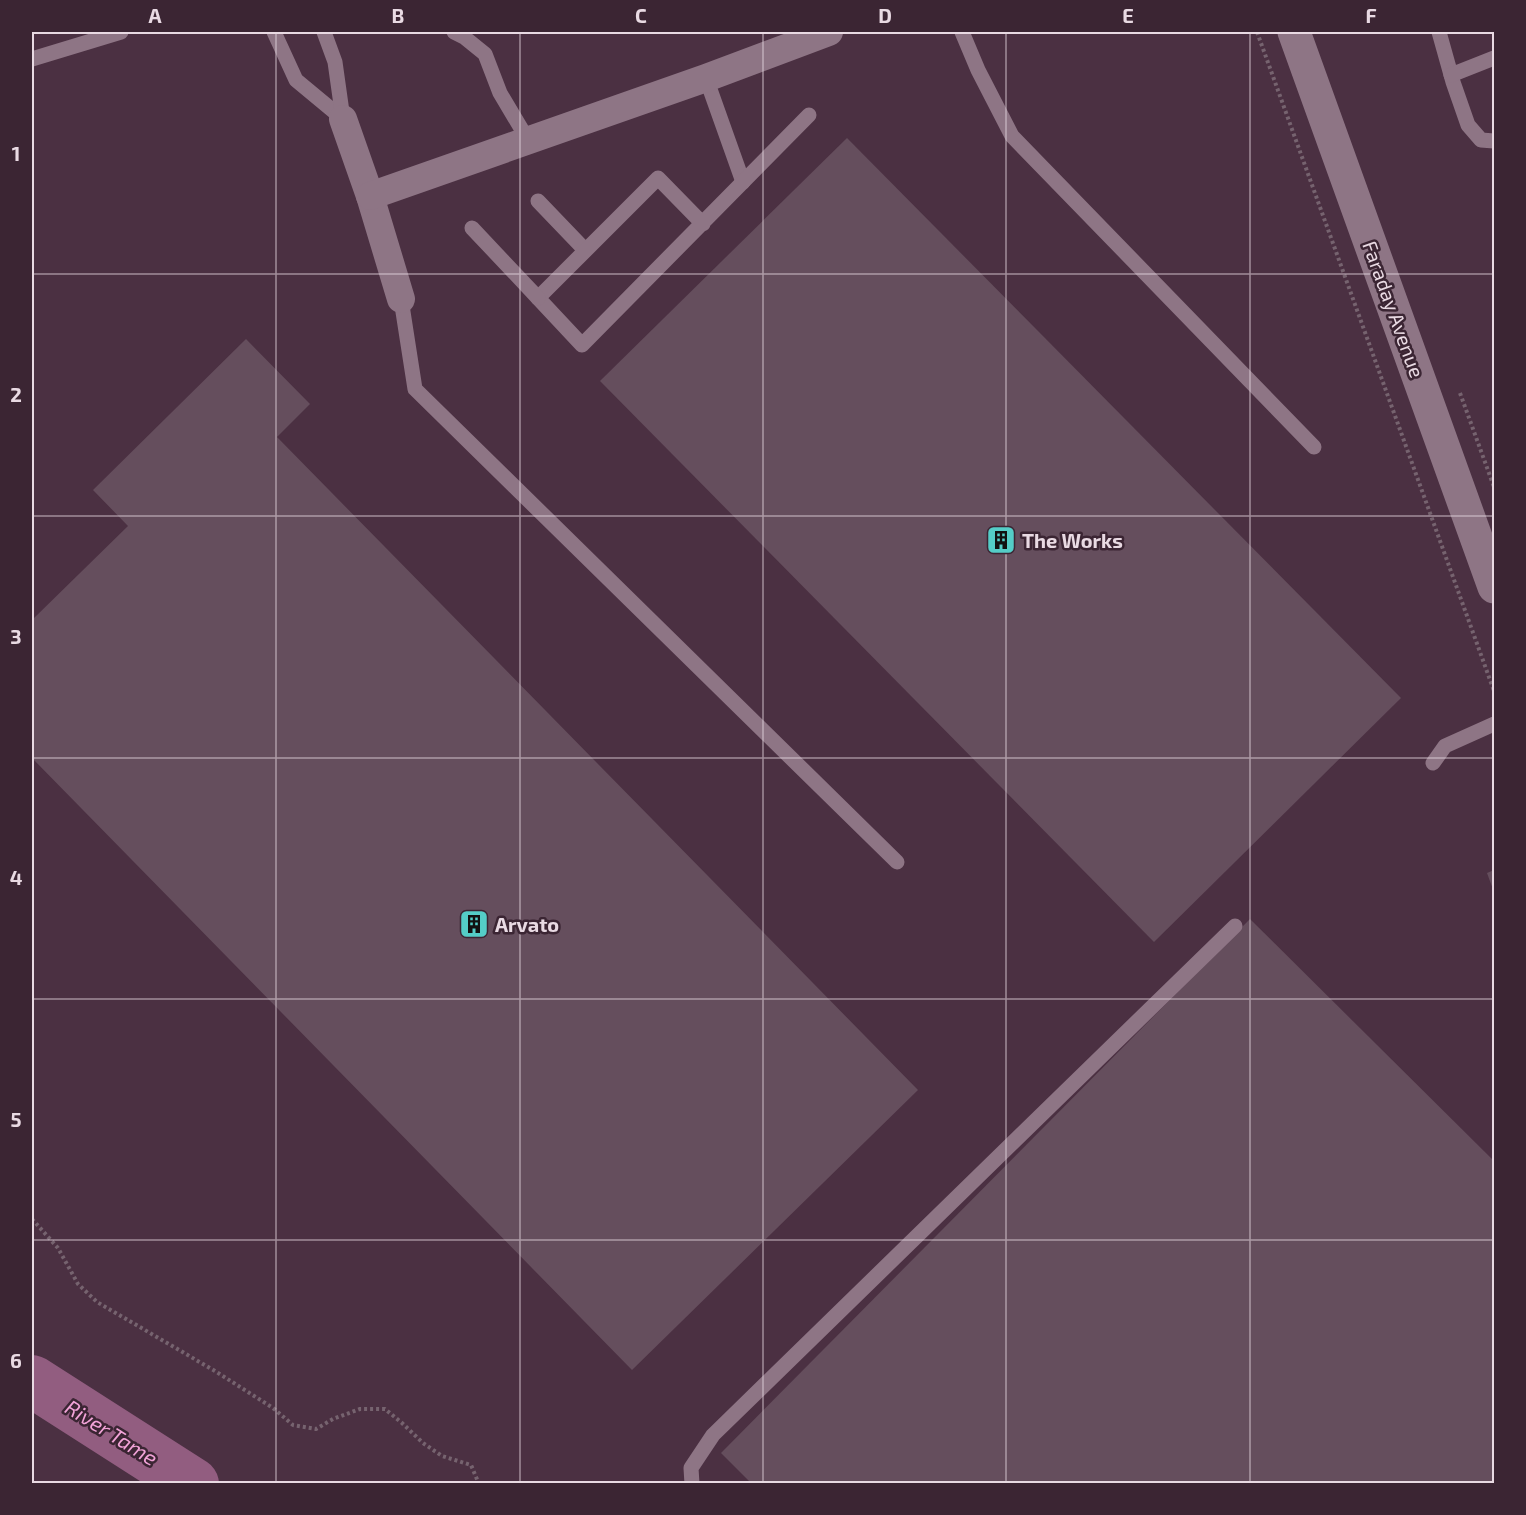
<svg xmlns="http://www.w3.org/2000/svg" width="1526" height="1515" font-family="'Exo 2',sans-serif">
<rect width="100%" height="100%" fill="#3b2533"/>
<rect fill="#4b3042" x="32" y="32" width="1462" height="1451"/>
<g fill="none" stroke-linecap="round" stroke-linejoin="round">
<polyline stroke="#925d80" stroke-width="52" points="32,1381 193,1484"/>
</g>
<g fill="#654e5d">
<polygon points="847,138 1401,698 1154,942 600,381"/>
<polygon points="246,339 310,404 277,437 918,1090 632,1370 32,758 32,620 128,526 93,490"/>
<polygon points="1494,870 1494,892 1487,873"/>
<polygon points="1250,919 1494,1161 1494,1484 752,1484 721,1453"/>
</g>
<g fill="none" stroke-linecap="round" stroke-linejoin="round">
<g stroke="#76636f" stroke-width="4" stroke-dasharray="3 3" stroke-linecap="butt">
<polyline points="1257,32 1494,691"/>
<polyline points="1460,393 1494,487"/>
<polyline points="32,1219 58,1248 78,1284 97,1302 215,1371 273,1408 293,1425 316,1429 333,1419 360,1409 385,1409 402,1423 423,1443 442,1456 471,1465 479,1484"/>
</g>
<g stroke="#8e7585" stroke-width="15">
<polyline points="274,32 296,80 343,119"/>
<polyline points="324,32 335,62 343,119"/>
<polyline points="454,32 464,37 485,54 500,93 528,140"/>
<polyline points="962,32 978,70 1012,136 1314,447"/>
<polyline points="1439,32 1453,82 1468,125 1481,140 1494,141"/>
<polyline points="32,59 121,32"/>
<polyline points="1451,75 1494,58"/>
<polyline points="706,78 743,182"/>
<polyline points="538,201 585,250"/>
<polyline points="703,224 658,178 538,298 582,345 809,115"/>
<polyline points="472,228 538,298"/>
<polyline points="401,299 415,389 897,862"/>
<polyline points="1433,763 1445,746 1494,724"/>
<polyline points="692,1484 691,1468 713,1435 1235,926"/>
</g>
<g stroke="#8e7585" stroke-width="28">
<polyline points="343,119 370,196 401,299"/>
<polyline points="370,196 706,78 829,32"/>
</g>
<polyline stroke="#8e7585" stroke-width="33" points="1294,32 1494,587"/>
</g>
<path fill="none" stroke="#e9dae3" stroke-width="1.5" stroke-opacity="0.55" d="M276,32V1484M520,32V1484M763,32V1484M1006,32V1484M1250,32V1484M32,274H1494M32,516H1494M32,758H1494M32,999H1494M32,1240H1494"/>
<defs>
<g id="building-square" transform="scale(1.5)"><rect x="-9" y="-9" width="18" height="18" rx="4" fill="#54cdc7" stroke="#3b2533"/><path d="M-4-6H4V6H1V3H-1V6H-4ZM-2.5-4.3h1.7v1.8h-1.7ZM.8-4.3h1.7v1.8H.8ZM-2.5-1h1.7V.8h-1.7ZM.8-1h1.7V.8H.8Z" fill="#111"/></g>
</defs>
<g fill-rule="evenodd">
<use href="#building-square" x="1001" y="540"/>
<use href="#building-square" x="474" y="924"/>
</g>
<g text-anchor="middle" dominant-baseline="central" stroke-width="5" stroke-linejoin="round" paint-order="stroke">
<g font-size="20" fill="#e9dae3" stroke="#3b2533">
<text transform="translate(1394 309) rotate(70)">Faraday Avenue</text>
</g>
<g font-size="20" font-weight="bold" fill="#e9dae3" stroke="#3b2533" text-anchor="start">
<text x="1022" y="540">The Works</text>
<text x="495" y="924">Arvato</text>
</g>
<g font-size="21" font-style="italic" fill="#f2a3d8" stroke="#3b2533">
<text transform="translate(112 1432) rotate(32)">River Tame</text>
</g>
</g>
<rect width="1526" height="1515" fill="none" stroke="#3b2533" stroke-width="66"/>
<rect x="33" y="33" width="1460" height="1449" fill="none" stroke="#e9dae3" stroke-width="2"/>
<g font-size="20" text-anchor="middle" font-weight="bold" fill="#e9dae3">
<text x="155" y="23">A</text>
<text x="398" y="23">B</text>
<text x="641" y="23">C</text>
<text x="885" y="23">D</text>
<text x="1128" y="23">E</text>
<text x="1371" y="23">F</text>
<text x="16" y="161">1</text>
<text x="16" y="402">2</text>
<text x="16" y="644">3</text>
<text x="16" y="885">4</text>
<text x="16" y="1127">5</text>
<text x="16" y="1368">6</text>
</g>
</svg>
